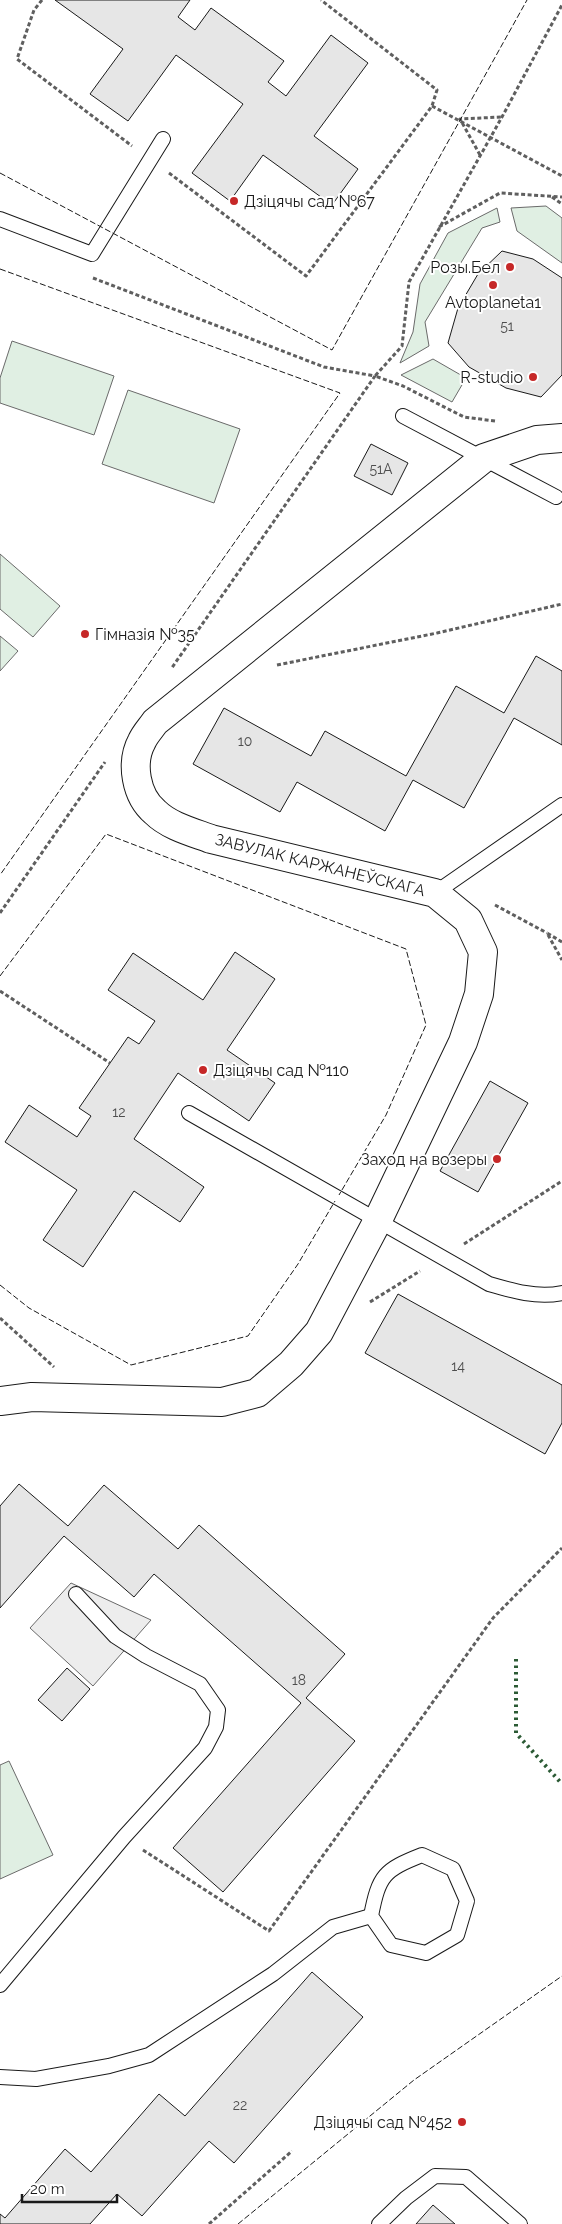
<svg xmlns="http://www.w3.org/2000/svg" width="562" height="2224" font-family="Raleway,sans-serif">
<rect width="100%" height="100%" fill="#fff"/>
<g fill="#e0efe3" stroke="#6a6a6a">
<polygon points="546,206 562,218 562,263 517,231 511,208"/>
<polygon points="497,208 500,222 482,228 425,322 429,346 400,363 413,332 420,284 448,233"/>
<polygon points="12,341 114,376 94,435 0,403 0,378"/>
<polygon points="433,359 466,378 452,402 401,375"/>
<polygon points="128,390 240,429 214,503 102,464"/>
<polygon points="0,554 60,606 33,637 0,609"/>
<polygon points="0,636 18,651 0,671"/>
<polygon points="9,1761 53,1855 0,1879 0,1765"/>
</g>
<polygon fill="#ededed" stroke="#6a6a6a" points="71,1583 151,1620 93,1686 30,1628"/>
<g fill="#e6e6e6" stroke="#1a1a1a">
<polygon points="55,0 190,0 178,17 195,30 211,8 284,61 268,82 286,96 331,35 368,63 314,136 358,169 332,205 263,155 230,201 192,173 243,104 176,55 128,121 90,94 123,49"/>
<polygon points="502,251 533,259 562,278 562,375 541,397 506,388 469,367 448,343 458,308 478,274"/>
<polygon points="371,444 408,463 392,495 354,476"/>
<polygon points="536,656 562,671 562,745 514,718 464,808 413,780 385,831 297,782 280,812 193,764 224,708 311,756 325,731 406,776 456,686 504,713"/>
<polygon points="235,952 275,979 227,1050 275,1083 249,1121 178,1073 134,1139 204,1187 180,1222 134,1191 83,1267 43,1240 77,1190 5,1142 29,1105 77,1137 91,1116 79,1108 128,1037 139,1044 155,1021 108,990 133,953 203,1000"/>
<polygon points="490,1081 528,1103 478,1192 440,1171"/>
<polygon points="398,1294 562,1385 562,1423 545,1454 365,1353"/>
<polygon points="19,1484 68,1526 104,1485 178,1549 199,1525 345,1654 306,1698 355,1741 223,1892 173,1848 301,1703 154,1574 134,1597 64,1536 0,1608 0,1506"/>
<polygon points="67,1668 90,1689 62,1721 38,1700"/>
<polygon points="312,1972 363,2017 234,2163 209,2141 142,2216 117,2194 90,2224 0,2224 0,2214 5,2218 65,2149 91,2172 159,2094 185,2116"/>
<polygon points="433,2205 455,2224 416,2224"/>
</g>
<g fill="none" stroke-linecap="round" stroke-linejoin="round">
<g stroke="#1a1a1a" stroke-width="16">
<g id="lane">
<polyline points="0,219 92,254 163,139"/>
<polyline points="403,416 556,497"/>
<polyline points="435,893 562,805"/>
<path d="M189,1113L489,1284C513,1291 537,1298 562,1293"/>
<path d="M422,1855L453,1869L467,1901L457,1935L426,1953L391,1945L371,1916C379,1875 384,1870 422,1855Z"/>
<polyline points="0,1985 124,1837 205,1748 216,1727 218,1710 200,1684 146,1656 115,1636 76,1594"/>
<polyline points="0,2077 36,2079 109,2066 149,2055 273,1974 333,1927 371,1916"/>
<polyline points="379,2224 406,2198 435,2176 466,2177 520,2224"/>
</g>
</g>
<g stroke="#1a1a1a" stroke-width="30">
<path id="street" d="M0,1401L32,1397L222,1402L257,1393L291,1364L319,1332L377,1222L463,1042L479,994L483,952L468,920L435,893L211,839C192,832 169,826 155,812C136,796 130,763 142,741C145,734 151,728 155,722L484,458L537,440L562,438"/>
</g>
<g stroke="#5f5f5f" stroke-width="3" stroke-dasharray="4 2.5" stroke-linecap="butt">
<polyline points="42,0 34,10 17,59 132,146"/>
<polyline points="432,106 562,176"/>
<polyline points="480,155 460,119 501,117"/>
<polyline points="169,173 306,276 432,106 437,90 321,0"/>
<polyline points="552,197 562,204"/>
<polyline points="439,227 500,193 562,197"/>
<polyline points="93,278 324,367 375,376 171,669"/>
<polyline points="495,421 464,417 403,386 375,376 402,346 409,282 502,117 562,5"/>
<polyline points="277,665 437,633 562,604"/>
<polyline points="495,905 547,933"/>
<polyline points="0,913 105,762"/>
<polyline points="562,942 547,933 562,960"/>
<polyline points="0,991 110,1063"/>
<polyline points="464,1244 562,1181"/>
<polyline points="370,1302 420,1271"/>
<polyline points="0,1318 54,1367"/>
<polyline points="143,1850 269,1931 493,1618 562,1548"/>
<polyline points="209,2224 292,2151"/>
</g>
<use href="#lane" stroke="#fff" stroke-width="14"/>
<use href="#street" stroke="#fff" stroke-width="28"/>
<polyline stroke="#2b5a34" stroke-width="4" stroke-dasharray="2.5 4" stroke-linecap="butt" points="516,1659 516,1733 562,1784"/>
<g stroke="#1a1a1a" stroke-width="1" stroke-dasharray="6 2.5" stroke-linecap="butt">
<polyline points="0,173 332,350 527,0"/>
<polyline points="0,269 340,393 0,875"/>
<polyline points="0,976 106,834 406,949 426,1025 386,1115 339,1195"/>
<polyline points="0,1285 29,1308 131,1365 248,1336 298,1264 335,1201"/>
<polyline points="238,2224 414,2080 562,1976"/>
</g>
</g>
<g fill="#c62828" stroke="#fff" stroke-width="2">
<circle cx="234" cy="201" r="5"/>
<circle cx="510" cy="267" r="5"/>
<circle cx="493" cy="285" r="5"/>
<circle cx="533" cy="377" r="5"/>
<circle cx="85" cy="634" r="5"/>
<circle cx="203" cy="1070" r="5"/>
<circle cx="497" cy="1159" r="5"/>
<circle cx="462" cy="2122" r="5"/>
</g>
<g text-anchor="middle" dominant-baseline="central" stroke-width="4" stroke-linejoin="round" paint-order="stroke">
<g font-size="14" fill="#4d4d4d">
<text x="507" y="326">51</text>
<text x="381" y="469">51А</text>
<text x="245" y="741">10</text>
<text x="119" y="1112">12</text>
<text x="458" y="1366">14</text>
<text x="299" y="1680">18</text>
<text x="240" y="2105">22</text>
</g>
<g font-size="16" fill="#1a1a1a" stroke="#fff" text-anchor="end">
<text x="244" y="201" text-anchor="start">Дзіцячы сад №67</text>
<text x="500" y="267">Розы.Бел</text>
<text x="493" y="302" text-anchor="middle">Avtoplaneta1</text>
<text x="523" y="377">R-studio</text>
<text x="95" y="634" text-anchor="start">Гімназія №35</text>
<text x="213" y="1070" text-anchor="start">Дзіцячы сад №110</text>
<text x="487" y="1159">Заход на возеры</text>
<text x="452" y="2122">Дзіцячы сад №452</text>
</g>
<g font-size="16" fill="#1a1a1a" stroke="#fff">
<text transform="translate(320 865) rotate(14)">ЗАВУЛАК КАРЖАНЕЎСКАГА</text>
</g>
</g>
<path d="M22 2194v8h95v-8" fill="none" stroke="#1a1a1a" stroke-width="2.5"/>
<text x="30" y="2194" font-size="15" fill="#1a1a1a" stroke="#ffffff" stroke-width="4" paint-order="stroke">20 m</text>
</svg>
